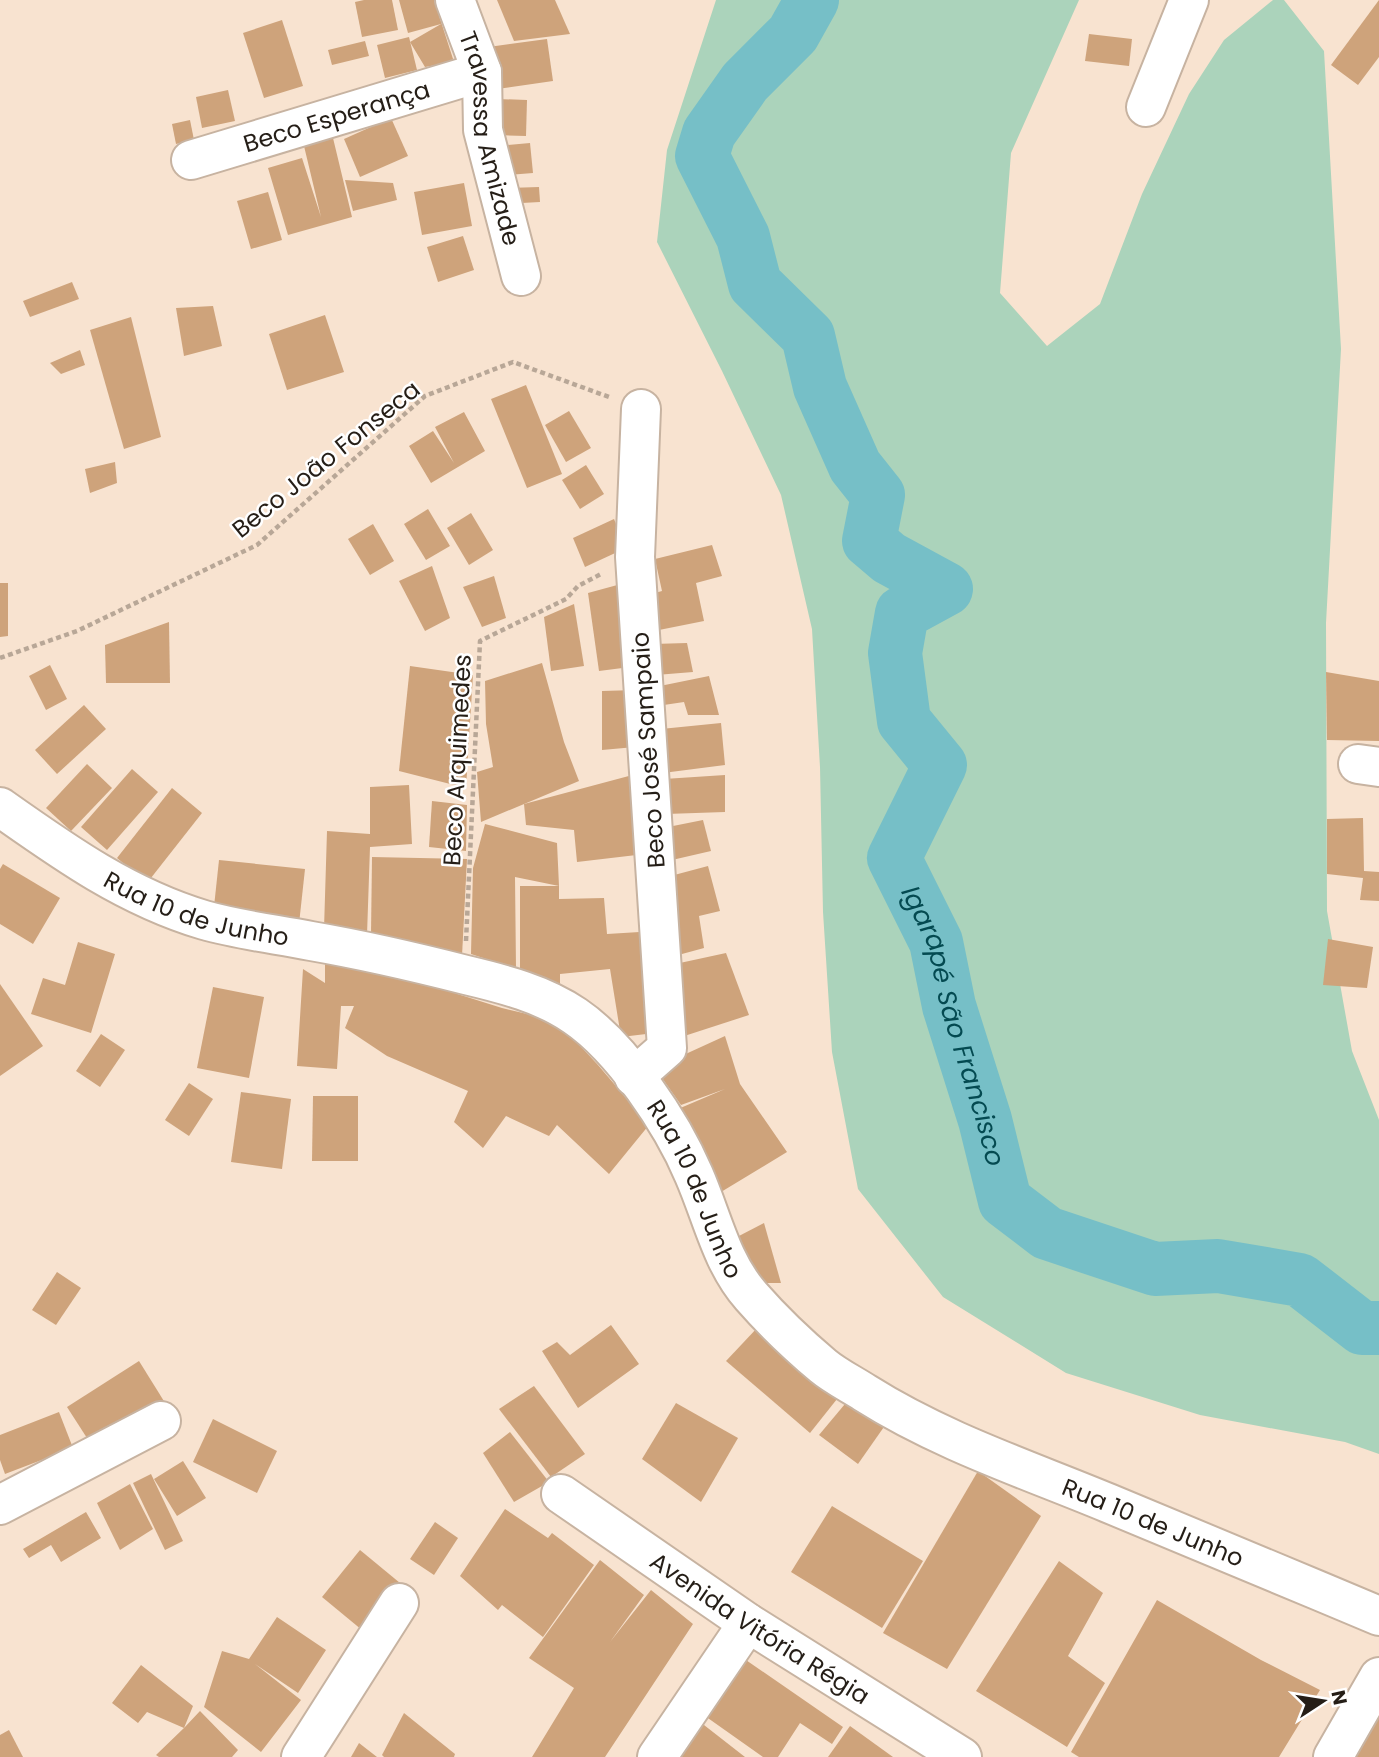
<svg xmlns="http://www.w3.org/2000/svg" width="1379" height="1757" font-family="Poppins,sans-serif">
<rect width="100%" height="100%" fill="#f8e3d0"/>
<polygon fill="#abd3bb" points="716,0 1079,0 1011,153 1000,293 1047,346 1100,304 1142,194 1189,94 1224,40 1273,0 1284,0 1324,51 1341,349 1326,623 1327,911 1352,1051 1379,1120 1379,1454 1345,1442 1200,1415 1066,1373 943,1297 858,1189 832,1052 823,912 820,767 812,629 781,495 722,371 657,242 667,150"/>
<g fill="none" stroke-linecap="round" stroke-linejoin="round">
<path stroke="#76bfc7" stroke-width="54" id="s1" d="M812,0L793,34L745,82L709,133L702,156L743,237L755,284L808,336L820,387L855,466L878,495L869,541L889,558L946,589L902,613L895,653L904,721L940,765L894,858L936,942L949,1006L985,1120L1005,1201L1047,1233L1155,1269L1218,1266L1300,1280L1362,1328H1379"/>
</g>
<g fill="#cea37b">
<polygon points="364,0 392,0 398,30 362,37 355,2"/>
<polygon points="399,0 434,0 454,62 425,67 410,42 441,24 408,33"/>
<polygon points="497,0 555,0 570,34 514,41"/>
<polygon points="1379,0 1379,57 1358,85 1331,65"/>
<polygon points="282,20 303,86 264,98 243,33"/>
<polygon points="1089,34 1132,39 1129,66 1085,61"/>
<polygon points="409,37 417,70 385,78 377,45"/>
<polygon points="547,39 553,81 497,89 474,49"/>
<polygon points="365,41 369,56 332,65 328,50"/>
<polygon points="228,90 235,121 202,128 196,97"/>
<polygon points="497,99 527,100 526,136 496,135"/>
<polygon points="391,118 408,156 360,177 344,139"/>
<polygon points="190,120 194,140 176,144 172,124"/>
<polygon points="333,138 352,217 288,235 268,168 302,158 321,217 304,146"/>
<polygon points="530,143 533,173 497,176 495,146"/>
<polygon points="345,180 393,183 397,200 353,211"/>
<polygon points="464,183 472,226 422,235 414,192"/>
<polygon points="539,187 540,202 505,204 505,188"/>
<polygon points="268,192 282,240 251,249 237,201"/>
<polygon points="463,236 474,270 438,282 427,247"/>
<polygon points="72,282 79,299 30,317 23,301"/>
<polygon points="213,306 222,346 184,356 176,308"/>
<polygon points="325,315 344,372 287,390 269,334"/>
<polygon points="131,317 161,437 124,449 90,330"/>
<polygon points="80,350 85,365 61,374 50,363"/>
<polygon points="526,385 562,474 527,488 491,399"/>
<polygon points="569,411 591,448 566,462 545,425"/>
<polygon points="464,412 485,451 431,483 409,446 433,431 454,463 435,427"/>
<polygon points="115,462 117,483 90,493 85,469"/>
<polygon points="586,465 604,494 580,509 562,480"/>
<polygon points="428,509 450,546 426,560 404,524"/>
<polygon points="471,513 493,550 469,565 447,528"/>
<polygon points="614,519 626,548 585,567 573,538"/>
<polygon points="373,524 394,561 370,575 348,539"/>
<polygon points="712,545 722,576 696,583 704,621 654,631 648,595 662,591 655,559"/>
<polygon points="432,566 450,618 425,631 399,581"/>
<polygon points="494,576 506,618 482,627 463,587"/>
<polygon points="632,581 638,666 599,671 588,593"/>
<polygon points="0,583 8,583 8,636 0,637"/>
<polygon points="574,604 584,666 551,671 544,617"/>
<polygon points="169,622 170,683 106,683 105,645"/>
<polygon points="687,643 693,672 656,675 653,644"/>
<polygon points="542,663 564,742 579,781 481,822 477,772 493,767 486,724 485,681"/>
<polygon points="50,665 67,699 46,710 29,676"/>
<polygon points="410,666 473,675 466,788 399,771"/>
<polygon points="1326,672 1379,681 1379,741 1327,740"/>
<polygon points="709,676 719,715 688,715 684,702 657,706 655,687"/>
<polygon points="636,690 635,747 602,750 602,691"/>
<polygon points="84,705 106,729 57,774 35,750"/>
<polygon points="721,723 725,765 655,774 651,730"/>
<polygon points="87,764 112,788 71,831 46,808"/>
<polygon points="132,769 158,792 107,850 81,827"/>
<polygon points="640,773 645,854 577,862 574,830 526,825 524,804"/>
<polygon points="725,775 725,812 666,814 664,779"/>
<polygon points="409,785 412,844 370,847 367,935 324,929 327,831 370,834 370,787"/>
<polygon points="172,788 202,813 147,883 117,858"/>
<polygon points="432,801 467,805 466,851 429,847"/>
<polygon points="1363,818 1364,871 1379,872 1379,901 1360,900 1363,878 1327,874 1327,819"/>
<polygon points="703,820 711,851 672,860 668,827"/>
<polygon points="485,824 557,843 559,886 559,899 604,898 607,934 656,931 663,1032 621,1037 610,969 560,974 560,990 520,972 520,886 559,886 515,877 516,969 471,954 473,868"/>
<polygon points="372,857 467,859 462,956 371,934"/>
<polygon points="219,860 305,869 299,924 213,916"/>
<polygon points="3,864 60,898 33,944 0,924 0,869"/>
<polygon points="708,866 720,911 699,916 704,948 671,957 663,878"/>
<polygon points="1328,939 1373,947 1367,988 1323,985"/>
<polygon points="78,942 115,954 91,1033 31,1014 43,978 65,985"/>
<polygon points="726,953 749,1015 672,1040 666,966"/>
<polygon points="325,960 413,980 502,1008 557,1021 598,1065 649,1125 609,1174 557,1125 549,1136 506,1116 483,1148 454,1122 468,1091 387,1056 345,1028 354,1006 341,1006 337,1069 297,1066 303,969 325,983"/>
<polygon points="0,984 43,1046 0,1076"/>
<polygon points="213,987 264,997 249,1078 197,1068"/>
<polygon points="101,1034 125,1050 100,1087 76,1071"/>
<polygon points="725,1036 740,1084 787,1152 721,1192 678,1109 725,1089 681,1105 655,1068"/>
<polygon points="189,1083 213,1099 189,1136 165,1120"/>
<polygon points="241,1092 291,1099 282,1169 231,1162"/>
<polygon points="313,1096 358,1096 358,1161 312,1161"/>
<polygon points="764,1223 781,1283 749,1283 737,1237"/>
<polygon points="57,1272 81,1288 56,1325 32,1310"/>
<polygon points="611,1325 639,1364 578,1408 542,1351 557,1342 570,1355"/>
<polygon points="758,1327 841,1394 810,1433 726,1361"/>
<polygon points="139,1361 167,1406 96,1452 67,1407"/>
<polygon points="534,1386 585,1454 551,1477 499,1409"/>
<polygon points="850,1398 886,1424 858,1464 819,1435"/>
<polygon points="676,1403 738,1438 701,1502 642,1459"/>
<polygon points="59,1412 73,1448 5,1474 0,1460 0,1435"/>
<polygon points="213,1419 277,1451 257,1493 193,1462"/>
<polygon points="510,1432 549,1482 514,1502 483,1453"/>
<polygon points="183,1461 206,1498 177,1516 154,1479"/>
<polygon points="978,1471 1041,1516 947,1669 883,1633"/>
<polygon points="151,1474 183,1541 165,1550 133,1483"/>
<polygon points="130,1484 153,1529 120,1550 97,1503"/>
<polygon points="832,1506 923,1561 882,1628 791,1572"/>
<polygon points="505,1509 548,1538 552,1533 594,1565 543,1637 502,1605 498,1610 460,1576"/>
<polygon points="86,1512 101,1538 61,1562 51,1545 29,1558 23,1549"/>
<polygon points="435,1522 458,1538 434,1575 410,1559"/>
<polygon points="360,1550 400,1583 362,1630 322,1597"/>
<polygon points="600,1560 644,1595 610,1642 651,1590 693,1624 605,1757 532,1757 574,1688 529,1658"/>
<polygon points="1059,1561 1103,1593 1068,1656 1105,1683 1067,1747 976,1691"/>
<polygon points="1157,1600 1261,1660 1320,1690 1279,1757 1079,1757 1071,1752"/>
<polygon points="277,1617 326,1650 298,1693 255,1664 301,1700 261,1752 204,1707 222,1651 249,1659"/>
<polygon points="743,1658 843,1727 832,1744 800,1723 778,1757 763,1757 705,1716"/>
<polygon points="141,1665 193,1706 184,1728 200,1711 238,1750 232,1757 159,1757 156,1755 184,1728 147,1712 138,1723 112,1703"/>
<polygon points="1379,1710 1379,1757 1347,1757"/>
<polygon points="404,1713 455,1754 454,1757 384,1757 382,1755"/>
<polygon points="695,1718 745,1757 667,1757"/>
<polygon points="850,1726 893,1757 828,1757"/>
<polygon points="9,1730 23,1757 0,1757 0,1735"/>
<polygon points="359,1743 377,1757 351,1757"/>
</g>
<g fill="none" stroke-linecap="round" stroke-linejoin="round">
<g stroke="#c7b3a1" stroke-width="42">
<g id="minor">
<path id="s2" d="M455,0L482,72L483,130L521,276"/>
<polyline points="1146,107 1189,0"/>
<path id="s3" d="M191,160L482,72"/>
<polyline points="1358,764 1379,767"/>
<path id="s4" d="M0,807C65,853 127,897 204,920C239,930 275,934 311,941C363,950 415,962 466,975C504,984 543,994 575,1016C622,1048 672,1123 694,1175C712,1216 721,1262 751,1296C772,1320 798,1345 823,1366C835,1376 851,1384 865,1393C941,1441 1026,1469 1108,1503C1199,1541 1289,1578 1379,1616"/>
<polyline points="634,1077 667,1048 635,557 641,409"/>
<path id="s5" d="M561,1494L748,1623L962,1757"/>
<polyline points="0,1505 161,1421"/>
<polyline points="301,1757 399,1603"/>
<polyline points="657,1757 748,1623"/>
<polyline points="1333,1757 1379,1677"/>
</g>
</g>
<g stroke="#b8a797" stroke-width="4.5" stroke-dasharray="5 3.5" stroke-linecap="butt">
<polyline points="0,658 77,631 257,545 425,396 513,362 609,397"/>
<polyline points="466,941 480,641 566,599 578,586 603,573"/>
</g>
<use href="#minor" stroke="#fff" stroke-width="38"/>
</g>
<g text-anchor="middle" dominant-baseline="central" stroke-width="5" stroke-linejoin="round" paint-order="stroke">
<g font-size="24" fill="#251e17" stroke="#fff">
<text stroke="none"><textPath href="#s3" startOffset="152">Beco Esperança</textPath></text>
<text stroke="none"><textPath href="#s2" startOffset="144">Travessa Amizade</textPath></text>
<text transform="translate(326 459) rotate(-39)">Beco João Fonseca</text>
<text transform="translate(648 750) rotate(-94)">Beco José Sampaio</text>
<text transform="translate(457 760) rotate(-87)">Beco Arquimedes</text>
<text stroke="none"><textPath href="#s4" startOffset="224">Rua 10 de Junho</textPath></text>
<text stroke="none"><textPath href="#s4" startOffset="833">Rua 10 de Junho</textPath></text>
<text stroke="none"><textPath href="#s4" startOffset="1421">Rua 10 de Junho</textPath></text>
<text stroke="none"><textPath href="#s5" startOffset="240">Avenida Vitória Régia</textPath></text>
</g>
<g font-size="26" font-style="italic" fill="#044a51" stroke="#fff">
<text stroke="none"><textPath href="#s1" startOffset="1220">Igarapé São Francisco</textPath></text>
</g>
</g>
<g transform="translate(1323 1701) rotate(78)" stroke="#ffffff" stroke-width="5" paint-order="stroke">
<path d="M0-5L12 26L0 18L-12 26Z" fill="#251e17"/>
<text y="-10" font-size="19" font-weight="bold" text-anchor="middle" fill="#251e17">N</text>
</g>
</svg>
